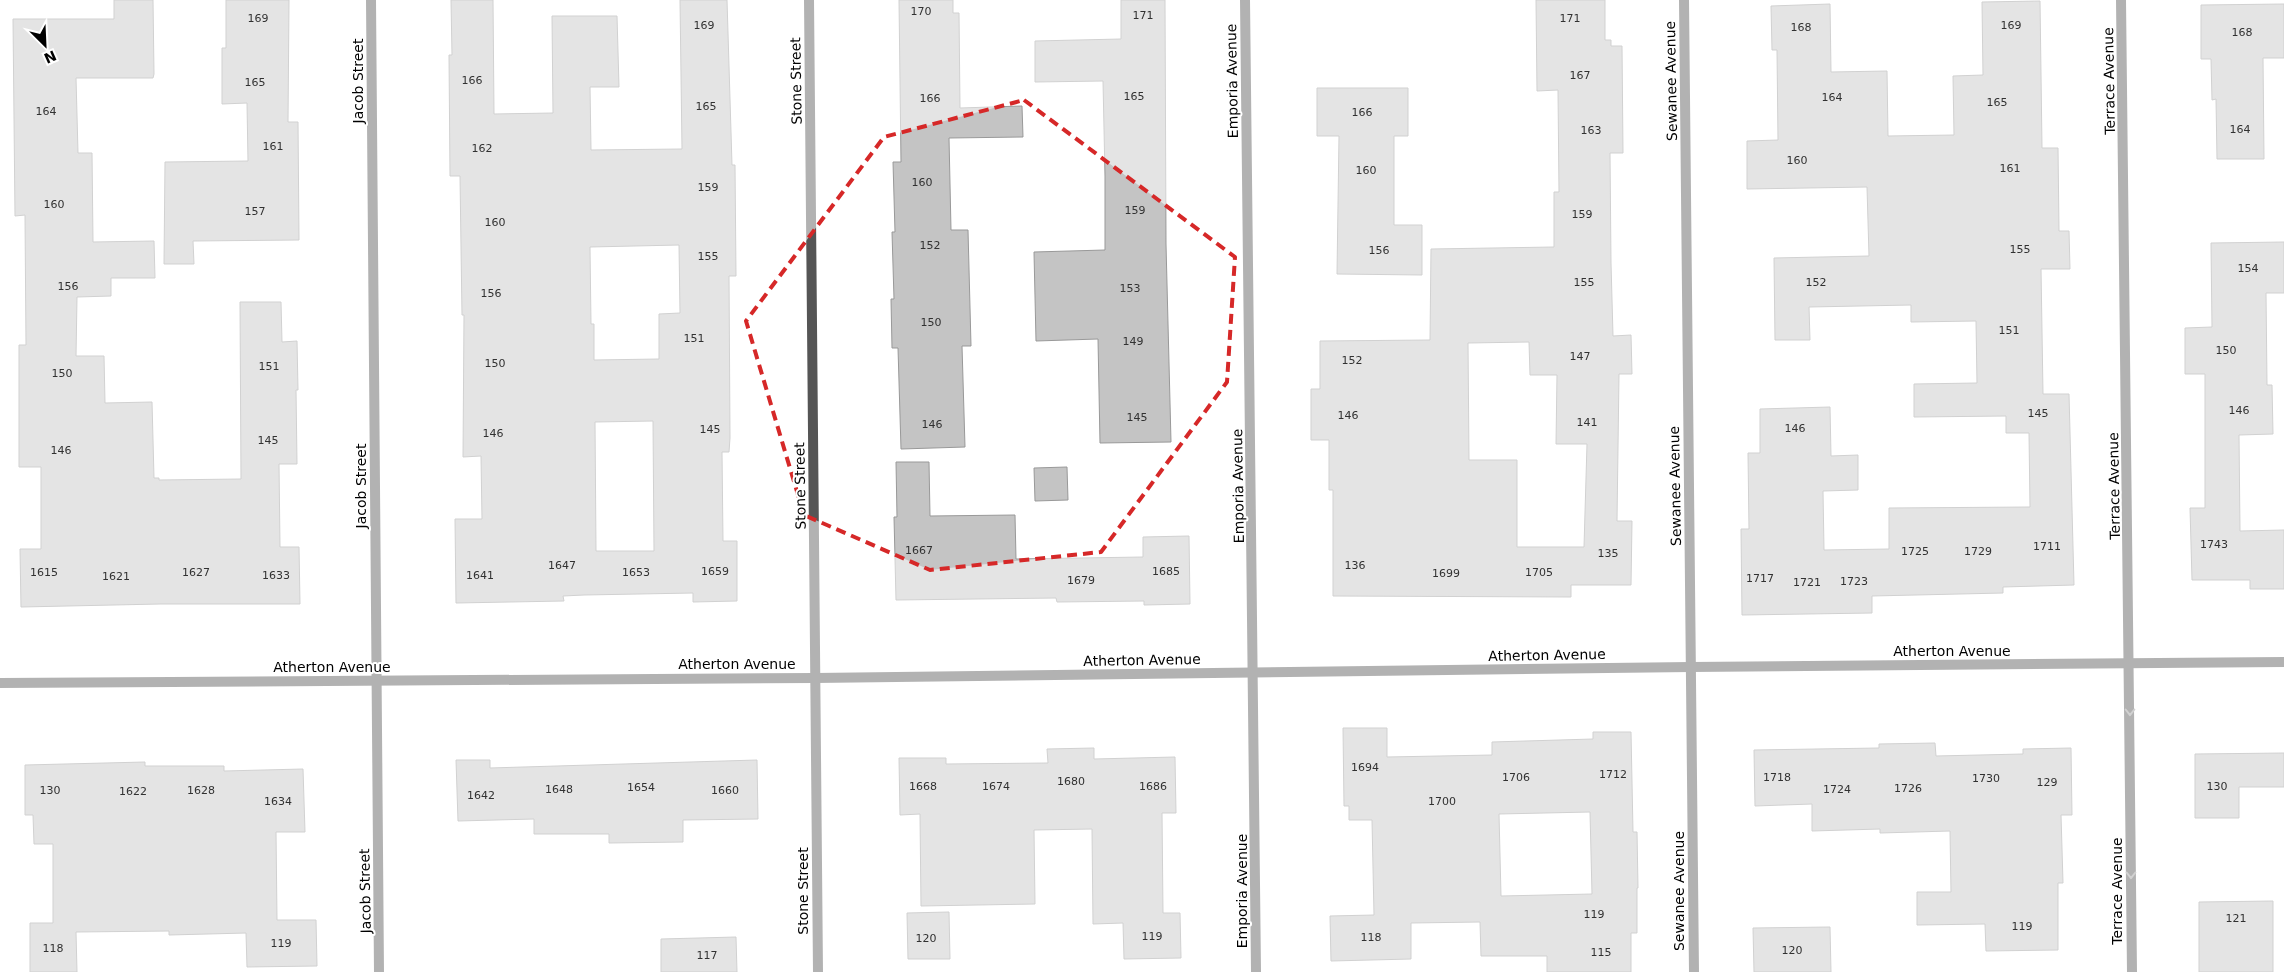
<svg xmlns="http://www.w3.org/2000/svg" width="2284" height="972" font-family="'DejaVu Sans',sans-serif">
<rect width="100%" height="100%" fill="#fff"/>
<g fill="#c4c4c4" stroke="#999" fill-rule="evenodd">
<polygon points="114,0 153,0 154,74 153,78 76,78 78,153 92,153 93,242 154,241 155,278 111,278 111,296 77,297 76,356 104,356 105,403 152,402 154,478 159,478 159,480 241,479 240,302 281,302 282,342 297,341 298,390 296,390 297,464 279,464 280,547 299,547 300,604 160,604 21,607 20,549 41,549 41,467 19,467 19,345 26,345 25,215 15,216 13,19 114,19"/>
<polygon points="226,0 289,0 288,122 298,122 299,240 193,241 194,264 164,264 165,162 248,161 247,103 222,104 222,48 226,48"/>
<path d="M451,0H493L494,114L553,113L552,16H617L619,87H590L591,150L682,149L680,0H727L732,165H735L736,276H729L730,438L729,452H722L723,541H737V601L693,602V593L584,595L563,596L564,601L456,603L455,519H482L481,456L463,457L464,315H462L460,176H450L449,55H452ZM679,245L680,313L659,314V359L594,360V324H591L590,247ZM653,421L654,551H596L595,422Z"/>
<polygon points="899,0 953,0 953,13 959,13 960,108 1022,106 1023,137 949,138 951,230 968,230 971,346 962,346 965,447 901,449 898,348 892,348 891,299 894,299 892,232 895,232 893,162 901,162"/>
<polygon points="1121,0 1165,0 1166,244 1171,442 1100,443 1098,339 1036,341 1034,252 1105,250 1105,176 1103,81 1035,82 1035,41 1121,39"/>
<path d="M1536,0H1605V40H1611V46H1622L1623,153H1610L1611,263L1613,336L1631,335L1632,374H1619L1617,521H1632L1631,585H1571V597L1333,596V490H1329V440H1311V389H1320V341L1430,340L1431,249L1554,247V192H1559L1558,90L1537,91ZM1529,342L1530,375H1557L1556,444H1587L1584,547H1517V460H1469L1468,343Z"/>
<polygon points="2040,1 2042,148 2058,148 2059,231 2069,231 2070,269 2041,269 2043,394 2069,394 2074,585 2003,587 2003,593 1872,596 1872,613 1742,615 1741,529 1749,529 1748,453 1760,453 1760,409 1830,407 1831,456 1858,455 1858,490 1823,491 1824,550 1889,549 1889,508 2030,507 2029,433 2006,433 2006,416 1914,417 1914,384 1977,383 1976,321 1911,322 1911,305 1809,307 1810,340 1775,340 1774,258 1869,256 1867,187 1747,189 1747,141 1778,140 1777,50 1772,50 1771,6 1830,4 1831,72 1887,71 1888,136 1954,135 1953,76 1983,75 1982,2"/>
<polygon points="2284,4 2284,58 2263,58 2264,159 2217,159 2216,99 2212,100 2211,59 2201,59 2201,5"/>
<polygon points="1317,88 1408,88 1408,136 1394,136 1394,225 1422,225 1422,275 1337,274 1339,136 1317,136"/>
<polygon points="2284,242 2284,293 2266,293 2267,385 2272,385 2273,434 2239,435 2240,531 2284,530 2284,589 2250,589 2250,580 2192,580 2190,508 2205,508 2205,374 2185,374 2185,328 2212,327 2211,243"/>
<polygon points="896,462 929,462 930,516 1015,515 1016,559 1143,557 1143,537 1189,536 1190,604 1144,605 1144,601 1057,602 1056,598 896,600 894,517 897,517"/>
<polygon points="1067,467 1068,500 1035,501 1034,468"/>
<path d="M1343,728H1387V757L1492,755V742L1593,739V732H1631L1633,832H1637L1638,888H1637V933H1631V972H1547V956H1481L1480,922L1411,923V959L1331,961L1330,916L1374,915L1372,820H1349V806H1344ZM1590,812L1592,894L1501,896L1499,814Z"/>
<polygon points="1935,743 1936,756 2023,754 2023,749 2071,748 2072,815 2061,815 2063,883 2058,883 2058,950 1986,951 1985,924 1917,925 1917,892 1951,892 1950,831 1880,833 1880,829 1812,831 1812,804 1755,806 1754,750 1879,748 1879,744"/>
<polygon points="1094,748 1094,759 1175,757 1176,813 1162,813 1163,913 1180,913 1181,958 1124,959 1123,923 1093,924 1092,829 1034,830 1035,904 921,906 920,814 900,815 899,758 946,758 946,764 1048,763 1047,749"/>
<polygon points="2284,753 2284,787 2239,787 2239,818 2195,818 2195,754"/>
<polygon points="456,760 490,760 490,768 757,760 758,819 683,820 683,842 609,843 609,834 534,834 534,819 458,821"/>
<polygon points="145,762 145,766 224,766 224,771 303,769 305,832 276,832 277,920 316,920 317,966 247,967 246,933 169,935 169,931 76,932 77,972 30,972 30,923 53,923 53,844 34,844 33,815 25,815 25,765"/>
<polygon points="2273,901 2273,972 2199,972 2199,902"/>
<polygon points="949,912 950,959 908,959 907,913"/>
<polygon points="1830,927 1831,972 1754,972 1753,928"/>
<polygon points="736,937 737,972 661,972 661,939"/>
</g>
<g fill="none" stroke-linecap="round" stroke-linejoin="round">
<g stroke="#555" stroke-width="10">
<polyline points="371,0 379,972"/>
<polyline points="809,0 818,972"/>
<polyline points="1245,0 1256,972"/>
<polyline points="1684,0 1694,972"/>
<polyline points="2121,0 2132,972"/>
<polyline points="0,683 815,678 1691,667 2284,662"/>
</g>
</g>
<defs><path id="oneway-chevron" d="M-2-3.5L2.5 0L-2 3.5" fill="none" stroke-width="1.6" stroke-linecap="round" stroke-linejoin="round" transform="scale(1.25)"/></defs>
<g stroke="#999">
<use href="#oneway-chevron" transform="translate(2130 712) rotate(90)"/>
<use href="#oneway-chevron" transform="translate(2131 875) rotate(90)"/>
</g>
<path d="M0 0H2284V972H0ZM1024,100L1235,257L1227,382L1101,552L930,570L804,515L746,321L884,137Z" fill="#fff" fill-opacity=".55" fill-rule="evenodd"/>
<path fill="none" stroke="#d62828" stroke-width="4" stroke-dasharray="10 6" stroke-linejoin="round" d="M1024,100L1235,257L1227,382L1101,552L930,570L804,515L746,321L884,137Z"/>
<g text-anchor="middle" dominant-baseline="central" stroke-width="4" stroke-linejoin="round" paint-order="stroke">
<g font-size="11" fill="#313131">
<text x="921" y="11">170</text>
<text x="1143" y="15">171</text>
<text x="258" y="18">169</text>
<text x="1570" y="18">171</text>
<text x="704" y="25">169</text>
<text x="2011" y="25">169</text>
<text x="1801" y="27">168</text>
<text x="2242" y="32">168</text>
<text x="1580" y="75">167</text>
<text x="472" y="80">166</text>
<text x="255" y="82">165</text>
<text x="1134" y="96">165</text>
<text x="1832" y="97">164</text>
<text x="930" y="98">166</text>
<text x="1997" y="102">165</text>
<text x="706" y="106">165</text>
<text x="46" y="111">164</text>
<text x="1362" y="112">166</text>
<text x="2240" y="129">164</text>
<text x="1591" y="130">163</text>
<text x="273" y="146">161</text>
<text x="482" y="148">162</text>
<text x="1797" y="160">160</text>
<text x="2010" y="168">161</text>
<text x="1366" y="170">160</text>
<text x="922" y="182">160</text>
<text x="708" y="187">159</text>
<text x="54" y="204">160</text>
<text x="1135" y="210">159</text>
<text x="255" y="211">157</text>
<text x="1582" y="214">159</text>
<text x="495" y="222">160</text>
<text x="930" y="245">152</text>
<text x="2020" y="249">155</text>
<text x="1379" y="250">156</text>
<text x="708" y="256">155</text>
<text x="2248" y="268">154</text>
<text x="1584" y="282">155</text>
<text x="1816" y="282">152</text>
<text x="68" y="286">156</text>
<text x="1130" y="288">153</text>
<text x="491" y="293">156</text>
<text x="931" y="322">150</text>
<text x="2009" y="330">151</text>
<text x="694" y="338">151</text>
<text x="1133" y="341">149</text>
<text x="2226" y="350">150</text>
<text x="1580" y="356">147</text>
<text x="1352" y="360">152</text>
<text x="495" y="363">150</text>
<text x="269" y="366">151</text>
<text x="62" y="373">150</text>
<text x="2239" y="410">146</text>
<text x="2038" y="413">145</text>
<text x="1348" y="415">146</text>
<text x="1137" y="417">145</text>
<text x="1587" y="422">141</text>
<text x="932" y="424">146</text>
<text x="1795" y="428">146</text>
<text x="710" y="429">145</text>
<text x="493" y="433">146</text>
<text x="268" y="440">145</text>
<text x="61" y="450">146</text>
<text x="2214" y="544">1743</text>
<text x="2047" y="546">1711</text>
<text x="919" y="550">1667</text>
<text x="1915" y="551">1725</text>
<text x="1978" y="551">1729</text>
<text x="1608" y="553">135</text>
<text x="562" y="565">1647</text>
<text x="1355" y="565">136</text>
<text x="715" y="571">1659</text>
<text x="1166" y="571">1685</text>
<text x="44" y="572">1615</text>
<text x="196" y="572">1627</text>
<text x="636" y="572">1653</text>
<text x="1539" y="572">1705</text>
<text x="1446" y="573">1699</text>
<text x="276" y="575">1633</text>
<text x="480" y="575">1641</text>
<text x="116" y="576">1621</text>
<text x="1760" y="578">1717</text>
<text x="1081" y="580">1679</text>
<text x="1854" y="581">1723</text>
<text x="1807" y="582">1721</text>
<text x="1365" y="767">1694</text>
<text x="1613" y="774">1712</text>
<text x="1516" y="777">1706</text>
<text x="1777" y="777">1718</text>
<text x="1986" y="778">1730</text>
<text x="1071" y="781">1680</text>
<text x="2047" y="782">129</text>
<text x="923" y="786">1668</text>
<text x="996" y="786">1674</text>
<text x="1153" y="786">1686</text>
<text x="2217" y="786">130</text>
<text x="641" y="787">1654</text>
<text x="1908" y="788">1726</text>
<text x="559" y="789">1648</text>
<text x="1837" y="789">1724</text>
<text x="50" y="790">130</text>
<text x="201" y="790">1628</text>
<text x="725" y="790">1660</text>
<text x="133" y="791">1622</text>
<text x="481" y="795">1642</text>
<text x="278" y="801">1634</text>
<text x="1442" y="801">1700</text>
<text x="1594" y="914">119</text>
<text x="2236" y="918">121</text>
<text x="2022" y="926">119</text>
<text x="1152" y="936">119</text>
<text x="1371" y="937">118</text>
<text x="926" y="938">120</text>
<text x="281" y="943">119</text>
<text x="53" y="948">118</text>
<text x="1792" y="950">120</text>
<text x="1601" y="952">115</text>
<text x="707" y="955">117</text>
</g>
<g font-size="14" fill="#000" stroke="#fff">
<text transform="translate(358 81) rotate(-90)">Jacob Street</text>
<text transform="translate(796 81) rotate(-91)">Stone Street</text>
<text transform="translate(1232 81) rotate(-91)">Emporia Avenue</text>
<text transform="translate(1671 81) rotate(-91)">Sewanee Avenue</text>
<text transform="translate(2109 81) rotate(-91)">Terrace Avenue</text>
<text transform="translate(361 486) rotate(-90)">Jacob Street</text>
<text transform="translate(800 486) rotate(-91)">Stone Street</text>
<text transform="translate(1238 486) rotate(-91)">Emporia Avenue</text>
<text transform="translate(1675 486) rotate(-91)">Sewanee Avenue</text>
<text transform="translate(2114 486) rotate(-91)">Terrace Avenue</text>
<text x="1952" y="651">Atherton Avenue</text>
<text transform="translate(1547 655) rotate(-1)">Atherton Avenue</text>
<text transform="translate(1142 660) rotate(-1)">Atherton Avenue</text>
<text x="737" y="664">Atherton Avenue</text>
<text x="332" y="667">Atherton Avenue</text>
<text transform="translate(365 891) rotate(-91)">Jacob Street</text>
<text transform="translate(803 891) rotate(-90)">Stone Street</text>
<text transform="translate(1242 891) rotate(-90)">Emporia Avenue</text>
<text transform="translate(1679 891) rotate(-90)">Sewanee Avenue</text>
<text transform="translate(2117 891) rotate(-90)">Terrace Avenue</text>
</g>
</g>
<g transform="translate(45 45) rotate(156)" stroke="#ffffff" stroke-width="4" paint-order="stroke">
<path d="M0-4L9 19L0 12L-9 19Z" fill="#000000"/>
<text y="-8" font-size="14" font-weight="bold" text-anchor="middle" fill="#000000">N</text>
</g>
</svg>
